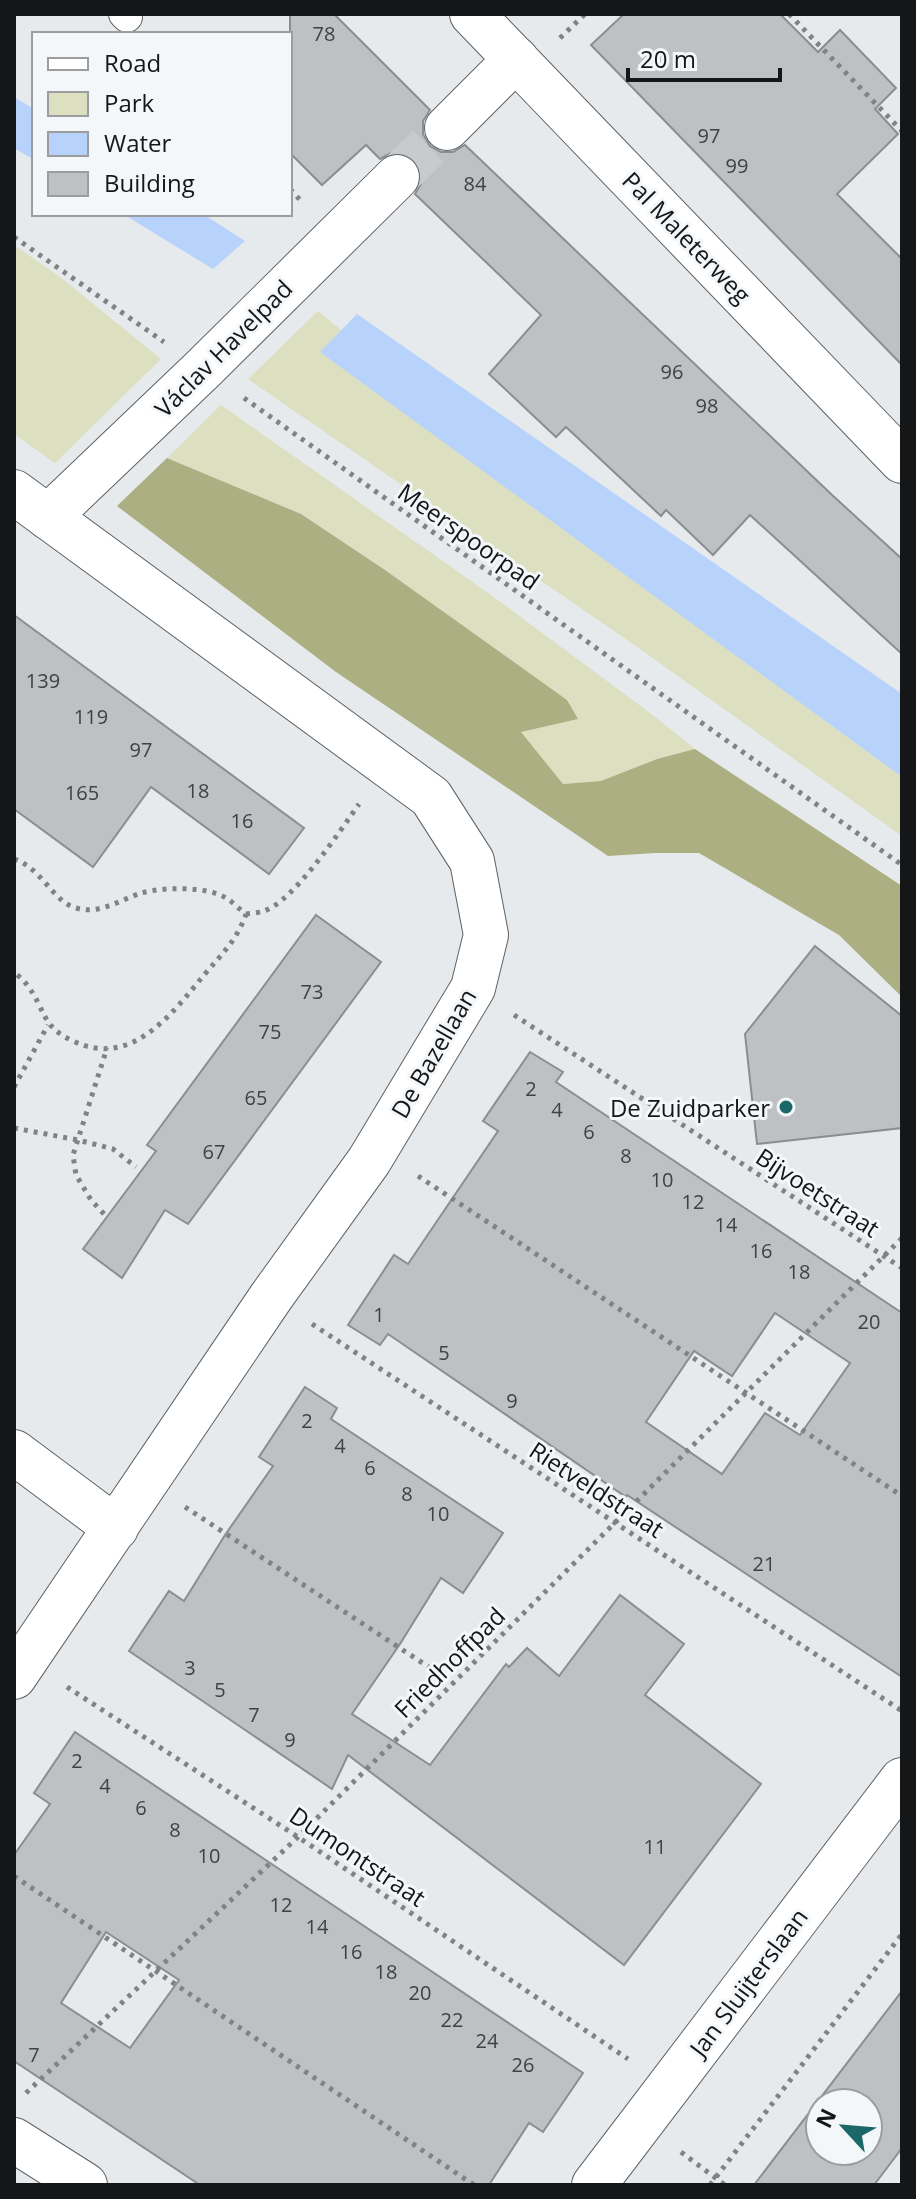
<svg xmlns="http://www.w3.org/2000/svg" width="916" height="2199" font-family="'Open Sans',sans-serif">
<rect width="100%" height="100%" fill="#e7eaec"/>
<g fill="#dcdfc0">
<polygon points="14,245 60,277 161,359 55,463 14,434"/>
<polygon points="318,311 341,330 321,352 902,777 902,836 643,651 248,379"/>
<polygon points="221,405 491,595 654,716 695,749 657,759 601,781 563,784 521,732 577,719 567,700 385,570 301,514 167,458"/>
</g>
<polygon fill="#abaf81" points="167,458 301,514 385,570 567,700 578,719 521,732 563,784 601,781 657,759 695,749 902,886 902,997 839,935 699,853 655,853 608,856 336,672 117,506"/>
<g fill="#b7d3fb">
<polygon points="14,97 34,109 34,160 14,148"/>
<polygon points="123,214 203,214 245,241 213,269"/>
<polygon points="357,314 902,694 902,777 320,352"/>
</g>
<g fill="#bec1c3" stroke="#8b8e90" stroke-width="2" fill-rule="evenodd">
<polygon points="290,14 334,14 430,110 423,121 423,134 430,146 441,152 453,152 465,145 831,494 902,559 902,654 750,515 713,555 666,510 661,516 566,427 556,437 489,374 541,315 415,194 421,184 421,171 414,159 404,153 391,153 380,159 366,145 322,185 290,153"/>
<polygon points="624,14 780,14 818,52 840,30 896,88 875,109 898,134 837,194 902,259 902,365 591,45"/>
<polygon points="14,615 304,828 269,874 151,787 93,867 14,809"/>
<polygon points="316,915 381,962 188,1224 165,1210 122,1278 83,1249 156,1151 147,1145"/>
<polygon points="815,946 902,1016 902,1128 757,1144 745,1034"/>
<path d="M530,1052L563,1072L556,1082L902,1313V1677L627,1495L626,1497L388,1334L380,1345L348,1325L394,1255L408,1264L498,1131L483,1121ZM775,1313L850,1363L800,1435L765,1413L722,1474L646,1422L694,1351L732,1376Z"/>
<polygon points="305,1387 337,1408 331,1419 503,1533 463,1593 441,1578 400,1644 352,1714 430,1765 506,1664 509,1667 527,1648 559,1676 620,1595 684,1644 645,1695 761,1784 624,1965 348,1755 332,1789 129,1651 169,1591 184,1601 225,1535 273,1466 259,1457"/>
<path d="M75,1732L583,2073L543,2132L529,2123L489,2185H200L14,2061V1855L50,1804L34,1793ZM106,1932L179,1980L130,2048L61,2003Z"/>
<path d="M902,1991V2148L874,2185H754ZM820,2103H868V2151H820Z"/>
</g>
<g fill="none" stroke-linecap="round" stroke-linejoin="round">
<polyline stroke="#c8cacc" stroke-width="44" stroke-dasharray="44 22" stroke-linecap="butt" points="397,177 447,128"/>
<g stroke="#5f6264" stroke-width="32">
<polyline id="service" points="124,14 127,17"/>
</g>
<g stroke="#5f6264" stroke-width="46">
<g id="minor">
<polyline points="472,14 902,461"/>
<polyline points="447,128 516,59"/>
<polyline points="14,492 431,797 472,861 486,935 473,988 369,1161 271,1297 14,1677"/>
<polyline points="48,517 203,369 397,177"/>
<polyline points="14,1452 116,1528"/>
<polyline points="14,2140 85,2185"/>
<polyline points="594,2185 902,1780"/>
</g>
</g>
<g stroke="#808283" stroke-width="5" stroke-dasharray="4 6" stroke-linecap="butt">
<polyline points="789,14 902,131"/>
<polyline points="560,38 585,14"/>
<polyline points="290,189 303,203"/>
<polyline points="14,237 164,342"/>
<polyline points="244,398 902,865"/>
<path d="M14,859C42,868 53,902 76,908C99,915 120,900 141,893C163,887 207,886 226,898C233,902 239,909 246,914C237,940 222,954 204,975C172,1014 131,1069 73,1041C40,1026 46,1009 27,985C24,980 18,976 14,972"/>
<path d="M246,914C252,913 259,913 264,911C294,901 340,831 359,804"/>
<polyline points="514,1015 902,1268"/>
<polyline points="14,1087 48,1025"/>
<polyline points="14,1128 78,1140 113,1149 136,1167"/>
<polyline points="418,1176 902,1496"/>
<polyline points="104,1214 91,1200 76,1175 73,1155 107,1048"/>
<polyline points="312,1324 902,1711"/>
<polyline points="185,1507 453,1683"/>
<polyline points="67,1687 298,1837 628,2059"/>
<polyline points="14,1876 474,2185"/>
<polyline points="26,2093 298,1837 902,1238"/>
<polyline points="681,2152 725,2185"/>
<polyline points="710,2185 902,1934"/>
</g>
<use href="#service" stroke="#fff" stroke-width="30"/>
<use href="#minor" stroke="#fff" stroke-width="44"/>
</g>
<circle fill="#1a6867" stroke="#f4f7f9" stroke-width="3" cx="786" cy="1107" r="8"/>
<g text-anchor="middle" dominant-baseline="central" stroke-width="6" stroke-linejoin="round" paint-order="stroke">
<g font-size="20" fill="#3f4142">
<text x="324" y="33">78</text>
<text x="709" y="135">97</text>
<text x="737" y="165">99</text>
<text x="475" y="183">84</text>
<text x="672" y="371">96</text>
<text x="707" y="405">98</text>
<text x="43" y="680">139</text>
<text x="91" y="716">119</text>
<text x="141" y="749">97</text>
<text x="198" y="790">18</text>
<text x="82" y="792">165</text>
<text x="242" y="820">16</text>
<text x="312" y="991">73</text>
<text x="270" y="1031">75</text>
<text x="531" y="1088">2</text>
<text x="256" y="1097">65</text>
<text x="557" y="1109">4</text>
<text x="589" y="1131">6</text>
<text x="214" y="1151">67</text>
<text x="626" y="1155">8</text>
<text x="662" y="1179">10</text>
<text x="693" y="1201">12</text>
<text x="726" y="1224">14</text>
<text x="761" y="1250">16</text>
<text x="799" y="1271">18</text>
<text x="379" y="1314">1</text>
<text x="869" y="1321">20</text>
<text x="444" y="1352">5</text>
<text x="512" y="1400">9</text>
<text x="307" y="1420">2</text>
<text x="340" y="1445">4</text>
<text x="370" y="1467">6</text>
<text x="407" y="1493">8</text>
<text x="438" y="1513">10</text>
<text x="764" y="1563">21</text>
<text x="190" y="1667">3</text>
<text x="220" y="1689">5</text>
<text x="254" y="1714">7</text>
<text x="290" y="1739">9</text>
<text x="77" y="1760">2</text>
<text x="105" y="1785">4</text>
<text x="141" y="1807">6</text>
<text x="175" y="1829">8</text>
<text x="655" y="1846">11</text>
<text x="209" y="1855">10</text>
<text x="281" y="1904">12</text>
<text x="317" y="1926">14</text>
<text x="351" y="1951">16</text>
<text x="386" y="1971">18</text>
<text x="420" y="1992">20</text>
<text x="452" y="2019">22</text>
<text x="487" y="2040">24</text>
<text x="34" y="2054">7</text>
<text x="523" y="2064">26</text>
</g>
<g font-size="24" fill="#151617" stroke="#f4f7f9">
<text transform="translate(687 237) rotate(46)">Pal Maleterweg</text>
<text transform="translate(223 348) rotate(-45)">Václav Havelpad</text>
<text transform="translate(469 536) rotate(35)">Meerspoorpad</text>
<text transform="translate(433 1053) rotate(-60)">De Bazellaan</text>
<text transform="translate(818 1192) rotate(33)">Bijvoetstraat</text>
<text transform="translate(597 1489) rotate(33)">Rietveldstraat</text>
<text transform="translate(449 1662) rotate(-45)">Friedhoffpad</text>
<text transform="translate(358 1856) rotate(34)">Dumontstraat</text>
<text transform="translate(748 1982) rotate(-53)">Jan Sluijterslaan</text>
</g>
<g font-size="24" fill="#151617" stroke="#f4f7f9" text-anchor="end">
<text x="770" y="1107">De Zuidparker</text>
</g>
</g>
<rect width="916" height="2199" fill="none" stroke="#151617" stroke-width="32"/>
<rect x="32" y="32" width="260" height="184" fill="#f4f7f9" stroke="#9b9d9f" stroke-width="2"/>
<rect x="48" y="58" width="40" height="12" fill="#ffffff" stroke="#9b9d9f" stroke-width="2"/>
<text x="104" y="72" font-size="24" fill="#151617">Road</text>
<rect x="48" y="92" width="40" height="24" fill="#dcdfc0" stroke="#9b9d9f" stroke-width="2"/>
<text x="104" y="112" font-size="24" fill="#151617">Park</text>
<rect x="48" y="132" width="40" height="24" fill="#b7d3fb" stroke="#9b9d9f" stroke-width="2"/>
<text x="104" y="152" font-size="24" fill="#151617">Water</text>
<rect x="48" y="172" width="40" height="24" fill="#bec1c3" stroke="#9b9d9f" stroke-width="2"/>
<text x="104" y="192" font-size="24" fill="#151617">Building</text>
<g transform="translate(844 2127) rotate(296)"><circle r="38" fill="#f4f7f9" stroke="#9b9d9f" stroke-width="2"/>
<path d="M0-6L14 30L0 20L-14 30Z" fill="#1a6867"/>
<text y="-12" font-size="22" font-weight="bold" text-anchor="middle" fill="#151617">N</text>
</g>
<path d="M628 68v12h152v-12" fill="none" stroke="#151617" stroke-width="4"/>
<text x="640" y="68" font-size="24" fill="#151617" stroke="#f4f7f9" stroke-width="6" paint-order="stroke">20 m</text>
</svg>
